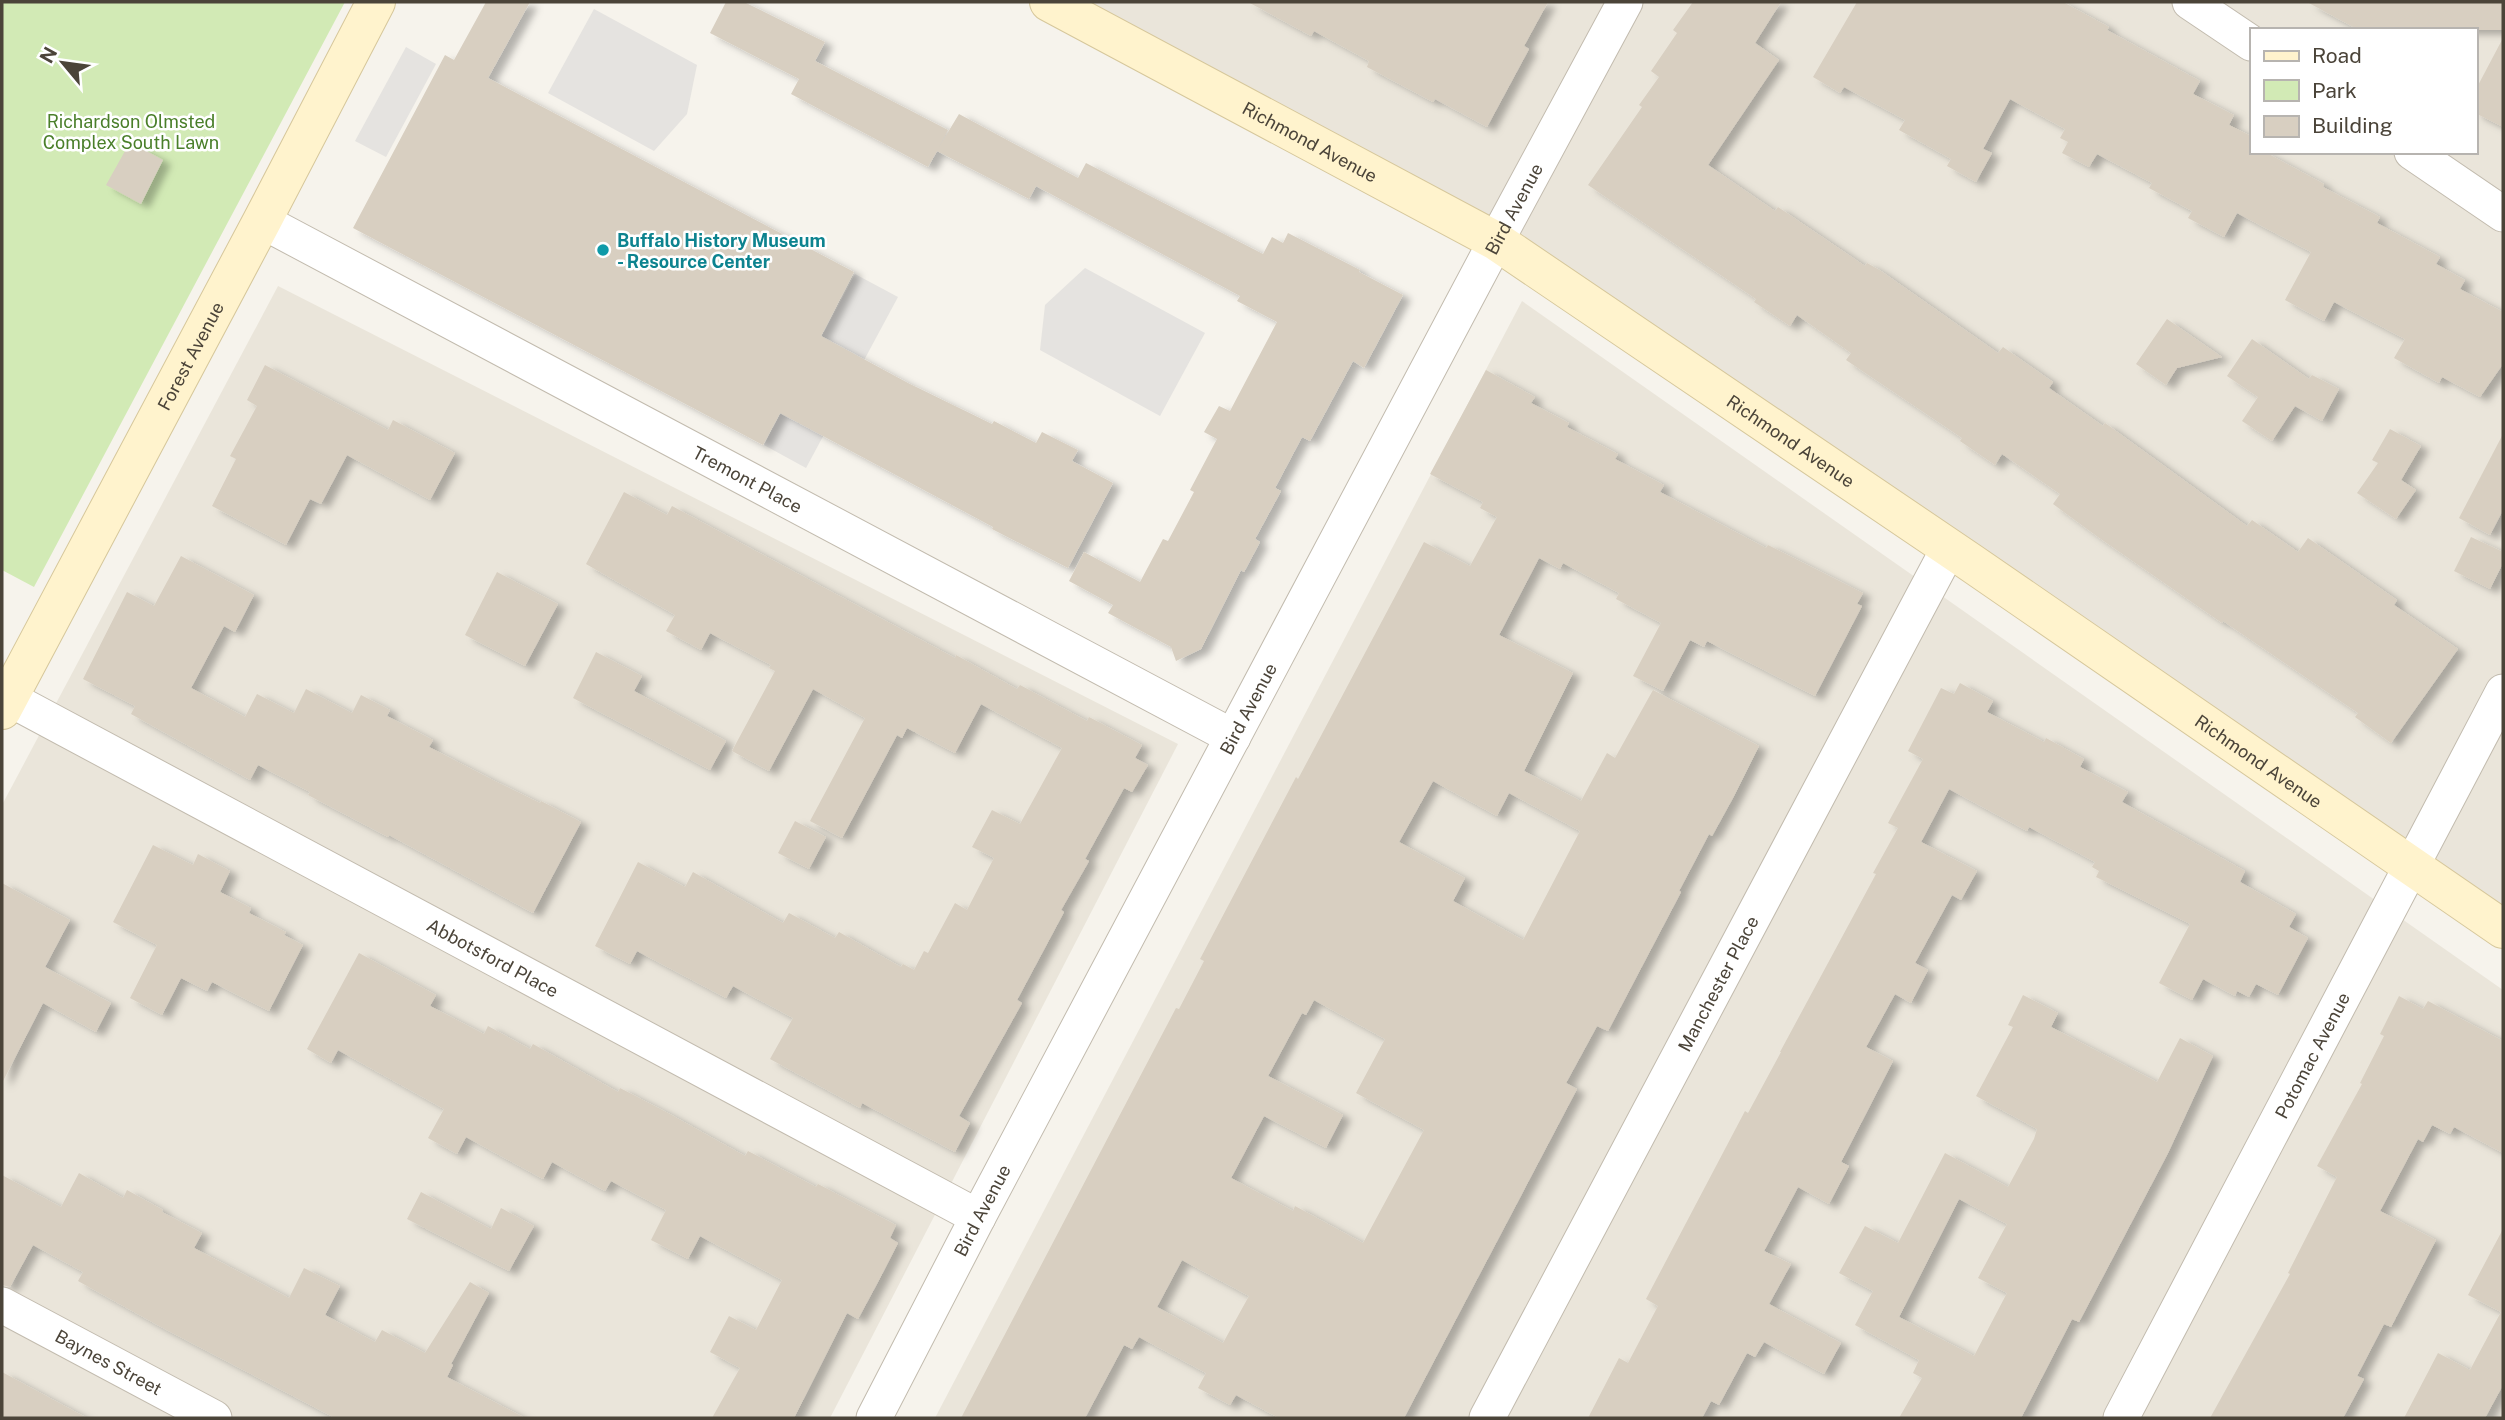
<svg xmlns="http://www.w3.org/2000/svg" width="2505" height="1420" font-family="'Public Sans',sans-serif">
<defs>
<filter id="shadow"><feDropShadow dx="8" dy="4.5" stdDeviation="3.5" flood-color="#0004"/></filter>
</defs>
<rect width="100%" height="100%" fill="#f6f3ec"/>
<g fill="#eae5da" fill-rule="evenodd">
<path d="M1049,2H2503V929L1496,241ZM2251,30H2475V152H2251Z"/>
<polygon points="278,286 1178,744 830,1418 2,1418 2,805"/>
<polygon points="1522,301 2503,990 2503,1418 935,1418"/>
</g>
<polygon fill="#d2eab5" points="2,2 345,2 34,587 2,570"/>
<g fill="#e5e3e0">
<polygon points="594,9 697,65 687,114 654,151 548,93"/>
<polygon points="406,47 436,64 386,157 355,141"/>
<polygon points="1085,268 1205,333 1160,416 1040,350 1045,305"/>
<polygon points="855,274 898,297 806,468 764,445"/>
</g>
<g fill="#d8cfc1" fill-rule="evenodd" filter="url(#shadow)">
<polygon points="486,2 530,2 488,78 854,272 821,336 908,383 992,424 994,421 1036,443 1042,432 1078,450 1072,461 1113,483 1068,568 992,529 993,527 780,413 763,445 353,228 445,55 454,60"/>
<polygon points="726,2 744,2 825,42 815,61 948,130 939,147 959,114 1078,178 1086,163 1263,254 1272,237 1283,243 1288,233 1360,270 1359,272 1403,295 1364,368 1353,361 1310,441 1302,437 1275,488 1281,491 1255,539 1260,542 1244,572 1241,570 1201,649 1176,661 1171,647 1108,613 1113,605 1069,581 1084,552 1140,582 1163,539 1168,541 1194,492 1190,490 1217,439 1204,432 1219,406 1230,411 1277,322 1237,301 1240,296 1036,186 1029,199 937,151 928,167 791,94 799,79 710,33"/>
<polygon points="1248,2 1548,2 1524,46 1529,49 1487,127 1435,99 1433,102 1367,67 1369,61 1314,31 1311,36"/>
<polygon points="1693,2 1781,2 1755,43 1779,60 1708,165 1775,211 1778,207 1865,266 1867,263 1881,271 1998,353 2003,347 2053,382 2049,388 2103,426 2105,423 2247,526 2252,520 2298,552 2308,538 2397,600 2394,605 2458,649 2391,743 2355,717 2358,713 2223,621 2222,623 2098,537 2053,504 2060,494 2002,454 1995,465 1960,441 1962,438 1846,360 1851,353 1797,315 1790,326 1754,302 1756,299 1588,185 1642,107 1639,105 1659,77 1651,71 1677,33 1673,30"/>
<polygon points="1857,2 2063,2 2109,27 2107,30 2200,81 2193,94 2234,115 2229,125 2251,136 2251,152 2265,152 2324,184 2323,187 2380,217 2377,223 2440,257 2436,264 2465,280 2460,289 2503,312 2503,364 2480,397 2442,377 2439,383 2394,358 2405,339 2334,302 2324,321 2285,300 2311,252 2237,213 2224,237 2188,218 2192,211 2149,188 2152,183 2097,154 2089,167 2062,153 2068,142 2060,138 2065,129 2010,99 1983,149 1992,153 1976,182 1947,166 1951,159 1899,130 1905,120 1844,87 1840,93 1813,77"/>
<polygon points="2307,2 2503,2 2503,30 2359,30"/>
<polygon points="2503,38 2503,127 2475,113 2475,91"/>
<polygon points="130,142 163,160 141,204 106,185"/>
<polygon points="2167,319 2222,357 2177,368 2166,385 2136,364"/>
<polygon points="2252,339 2309,379 2312,375 2339,389 2322,421 2295,406 2272,441 2242,421 2258,397 2227,376"/>
<polygon points="265,365 388,430 393,420 455,453 430,500 347,455 321,504 310,499 286,545 212,506 236,459 230,456 257,406 247,400"/>
<path d="M1486,370L1535,397L1531,403L1569,423L1567,427L1618,454L1615,459L1664,485L1660,492L1766,548L1768,545L1863,593L1857,604L1862,606L1815,696L1707,641L1704,647L1690,640L1663,691L1633,676L1661,623L1616,599L1619,593L1563,563L1560,569L1539,558L1499,635L1573,673L1524,771L1581,801L1607,753L1615,758L1653,690L1759,746L1734,796L1712,836L1709,834L1679,891L1681,892L1608,1031L1597,1026L1566,1083L1577,1089L1404,1418H1279L1236,1395L1230,1405L1198,1388L1206,1373L1139,1337L1132,1349L1124,1345L1085,1418H961L1156,1046L1176,1008L1179,1009L1204,961L1200,959L1296,777L1298,779L1424,542L1470,566L1497,517L1480,508L1483,502L1430,474ZM1433,781L1497,816L1509,793L1580,831L1523,940L1453,901L1465,878L1399,842ZM1314,1000L1385,1039L1356,1093L1424,1130L1363,1243L1295,1206L1293,1211L1231,1178L1264,1116L1326,1148L1343,1115L1268,1076L1302,1013L1306,1015ZM1182,1260L1249,1296L1223,1343L1157,1307Z"/>
<polygon points="2390,429 2421,446 2401,480 2416,490 2396,519 2357,493 2378,463 2372,460"/>
<polygon points="2503,434 2503,510 2490,535 2459,518"/>
<polygon points="624,492 667,515 672,506 955,658 956,655 1017,689 1020,685 1087,721 1089,717 1142,745 1135,758 1148,765 1132,792 1124,788 1085,859 1089,861 1061,910 1064,912 1017,1000 1022,1003 959,1116 970,1123 955,1152 862,1103 860,1108 770,1059 793,1018 733,986 726,998 637,951 630,964 595,946 638,862 685,887 693,872 783,923 789,913 835,938 839,932 901,967 903,964 914,970 924,951 928,953 955,903 967,910 994,858 972,847 992,810 1020,824 1062,748 981,704 955,753 907,728 902,738 897,735 842,838 810,821 865,718 813,689 769,771 732,751 775,671 769,668 771,665 710,633 701,650 666,631 675,615 586,564"/>
<polygon points="2471,537 2503,552 2503,563 2490,589 2454,571"/>
<polygon points="181,556 254,595 235,632 224,626 191,688 245,717 257,694 294,713 306,689 352,713 361,695 390,710 387,716 433,740 429,747 495,781 540,803 541,801 581,822 533,913 389,835 388,837 308,795 310,792 258,765 250,780 131,714 135,706 83,679 127,592 154,606"/>
<polygon points="497,572 558,604 525,666 465,635"/>
<polygon points="596,652 642,676 634,691 726,741 710,770 573,698"/>
<polygon points="1960,683 1993,701 1987,712 2044,742 2046,738 2084,759 2080,767 2128,792 2122,802 2245,871 2240,882 2296,914 2289,927 2308,938 2278,995 2256,984 2249,997 2237,991 2235,996 2203,979 2192,1000 2159,983 2190,924 2096,877 2099,871 2092,867 2095,862 2029,827 2027,831 1949,789 1921,842 1977,871 1961,900 1952,895 1915,963 1928,970 1911,1003 1895,994 1866,1047 1893,1061 1841,1162 1849,1166 1829,1204 1798,1187 1764,1251 1791,1264 1769,1304 1841,1343 1824,1374 1764,1342 1755,1357 1747,1353 1719,1405 1711,1401 1702,1418 1588,1418 1619,1358 1628,1363 1658,1306 1646,1299 1745,1111 1748,1113 1781,1052 1780,1052 1876,874 1873,873 1898,828 1888,823 1923,759 1908,751 1941,688 1954,694"/>
<polygon points="795,821 826,837 809,869 778,853"/>
<polygon points="153,845 193,865 198,854 230,871 220,892 251,908 249,913 286,932 284,935 303,945 269,1011 212,982 207,991 181,978 162,1015 130,998 157,945 113,922"/>
<polygon points="2,883 70,920 45,967 111,1003 96,1032 43,1003 2,1083"/>
<polygon points="359,953 436,995 430,1006 484,1034 488,1026 530,1049 533,1044 618,1092 620,1088 668,1113 745,1156 748,1151 816,1187 818,1184 896,1225 890,1238 898,1243 879,1280 858,1319 847,1313 794,1418 712,1418 740,1368 710,1352 729,1316 756,1330 782,1280 700,1236 688,1259 651,1240 666,1210 611,1181 605,1191 552,1162 543,1179 466,1137 457,1154 428,1138 444,1109 338,1050 331,1063 307,1049"/>
<path d="M2023,995L2058,1013L2051,1027L2157,1082L2180,1038L2213,1056L2168,1153L2079,1322L2072,1319L2021,1418H1899L1922,1378L1913,1373L1919,1360L1855,1325L1873,1291L1839,1273L1865,1226L1898,1243L1945,1153L2008,1187L2034,1139L2037,1129L1976,1096L2013,1027L2008,1025ZM1959,1199L2007,1224L1978,1278L2007,1293L1974,1356L1899,1317Z"/>
<polygon points="2399,996 2423,1009 2428,1001 2503,1041 2503,1153 2454,1127 2450,1134 2432,1125 2423,1142 2418,1139 2380,1211 2436,1240 2391,1327 2384,1324 2357,1376 2364,1379 2343,1418 2210,1418 2290,1274 2288,1273 2337,1177 2317,1166 2362,1084 2360,1083 2384,1036 2380,1034"/>
<polygon points="79,1173 123,1198 127,1190 163,1210 162,1212 202,1233 194,1248 289,1298 304,1268 340,1286 325,1315 375,1342 382,1330 425,1353 470,1282 489,1293 451,1364 453,1365 447,1377 525,1418 335,1418 161,1327 78,1281 83,1272 33,1245 10,1287 2,1285 2,1175 61,1207"/>
<polygon points="421,1192 491,1229 501,1208 534,1226 509,1271 407,1219"/>
<polygon points="2503,1229 2503,1385 2485,1418 2404,1418 2438,1353 2470,1370 2501,1312 2468,1295"/>
<polygon points="2,1372 87,1418 2,1418"/>
</g>
<g fill="none" stroke-linecap="round" stroke-linejoin="round">
<g stroke="#c2bbae" stroke-width="37">
<g id="street">
<polyline points="2190,2 2251,43"/>
<polyline points="2412,152 2503,214"/>
<path id="s1" d="M262,221L1233,737"/>
<path id="s2" d="M8,698L978,1217"/>
<path id="s3" d="M2,1305L214,1418"/>
<path id="s4" d="M874,1418L978,1217L1496,241L1625,2"/>
<path id="s5" d="M1487,1418L1949,548"/>
<path id="s6" d="M2121,1418L2503,692"/>
</g>
</g>
<g stroke="#d6c79b" stroke-width="40">
<g id="secondary">
<path id="s7" d="M1049,2L1496,241L1970,562L2503,929"/>
<path id="s8" d="M2,710L262,221L376,2"/>
</g>
</g>
<use href="#street" stroke="#fff" stroke-width="35"/>
<use href="#secondary" stroke="#fff3cd" stroke-width="38"/>
</g>
<circle fill="#0f9aa8" stroke="#fff" stroke-width="2.5" cx="603" cy="250" r="7"/>
<g text-anchor="middle" dominant-baseline="central" stroke-width="5" stroke-linejoin="round" paint-order="stroke">
<g font-size="18" fill="#4a7f2a" stroke="#fff">
<text x="131" y="121">Richardson Olmsted<tspan x="131" dy="21">Complex South Lawn</tspan></text>
</g>
<g font-size="18" fill="#4b4439" stroke="#fff">
<text stroke="none"><textPath href="#s7" startOffset="296">Richmond Avenue</textPath></text>
<text stroke="none"><textPath href="#s4" startOffset="1368">Bird Avenue</textPath></text>
<text stroke="none"><textPath href="#s8" startOffset="401">Forest Avenue</textPath></text>
<text stroke="none"><textPath href="#s7" startOffset="863">Richmond Avenue</textPath></text>
<text stroke="none"><textPath href="#s1" startOffset="550">Tremont Place</textPath></text>
<text stroke="none"><textPath href="#s4" startOffset="802">Bird Avenue</textPath></text>
<text stroke="none"><textPath href="#s7" startOffset="1430">Richmond Avenue</textPath></text>
<text stroke="none"><textPath href="#s2" startOffset="550">Abbotsford Place</textPath></text>
<text stroke="none"><textPath href="#s5" startOffset="492">Manchester Place</textPath></text>
<text stroke="none"><textPath href="#s6" startOffset="410">Potomac Avenue</textPath></text>
<text stroke="none"><textPath href="#s4" startOffset="234">Bird Avenue</textPath></text>
<text stroke="none"><textPath href="#s3" startOffset="121">Baynes Street</textPath></text>
</g>
<g font-size="18" font-weight="bold" fill="#0d838f" stroke="#fff" text-anchor="start">
<text x="617" y="240">Buffalo History Museum<tspan x="617" dy="21">- Resource Center</tspan></text>
</g>
</g>
<rect width="2505" height="1420" fill="none" stroke="#4b4439" stroke-width="7"/>
<rect x="2250" y="28" width="228" height="126" fill="#ffffff" stroke="#b7b4b0" stroke-width="2"/>
<rect x="2264" y="51" width="35" height="10" fill="#fff3cd" stroke="#b7b4b0" stroke-width="2"/>
<text x="2312" y="63" font-size="21" fill="#4b4439">Road</text>
<rect x="2264" y="80" width="35" height="21" fill="#d2eab5" stroke="#b7b4b0" stroke-width="2"/>
<text x="2312" y="98" font-size="21" fill="#4b4439">Park</text>
<rect x="2264" y="116" width="35" height="21" fill="#d8cfc1" stroke="#b7b4b0" stroke-width="2"/>
<text x="2312" y="133" font-size="21" fill="#4b4439">Building</text>
<g transform="translate(63 63) rotate(299)" stroke="#ffffff" stroke-width="5" paint-order="stroke">
<path d="M0-5L12 26L0 18L-12 26Z" fill="#4b4439"/>
<text y="-10" font-size="19" font-weight="bold" text-anchor="middle" fill="#4b4439">N</text>
</g>
</svg>
